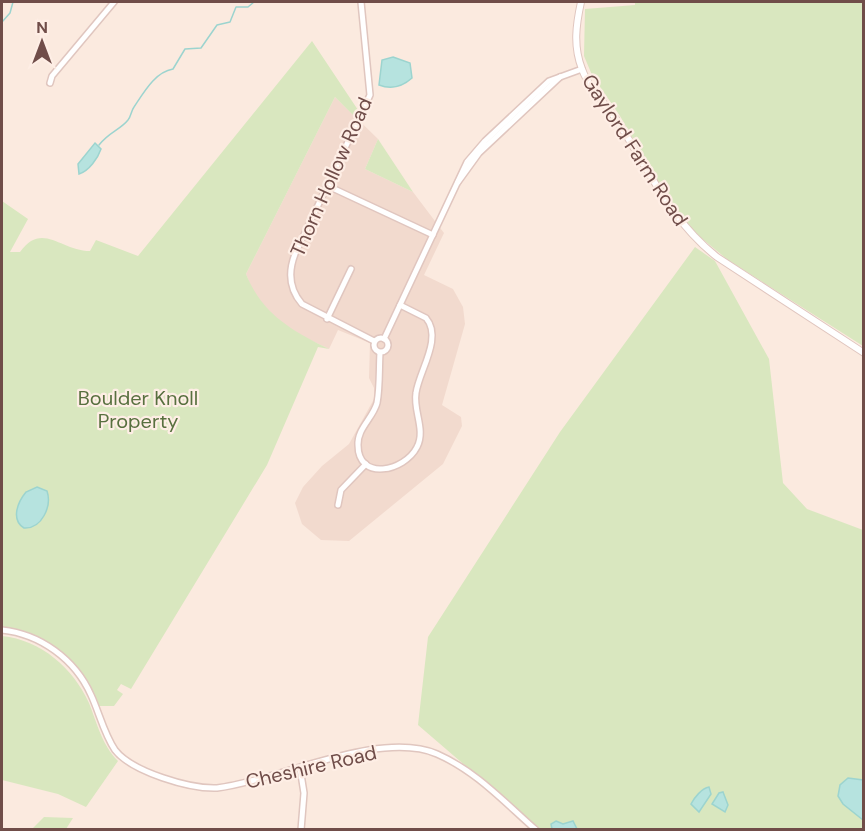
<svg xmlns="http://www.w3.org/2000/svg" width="865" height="831" font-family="'DM Sans',sans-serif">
<rect width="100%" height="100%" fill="#fbeadf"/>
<polygon fill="#f2dace" points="335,97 378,139 365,169 413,192 444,233 424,275 453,289 463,307 465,324 442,405 461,417 462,426 443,464 349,541 321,540 302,524 295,503 303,487 322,466 349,444 374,399 374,388 369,378 370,343 338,330 329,349 302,336 279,322 254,294 246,274"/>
<g fill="#d9e7bf">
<polygon points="635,2 863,2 863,346 728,260 689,228 665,195 620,116 592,75 584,56 585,9 635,5"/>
<path d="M312,41L358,110L355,117L335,97L246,274C262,314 292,331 329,349L318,347L267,465L131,689L121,684L117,690L123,694L114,706H99C80,662 49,634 2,627V201L28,219L10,252H20C42,221 61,251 90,251L96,240L138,256Z"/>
<polygon points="378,139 413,192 365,169"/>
<polygon points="695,247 715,261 769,359 783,483 807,509 863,530 863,829 539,829 418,725 428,637 560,432"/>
<path d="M2,636C41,640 73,668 89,703C97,723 102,745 118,761L86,807L58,794L2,780Z"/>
<polygon points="44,817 73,818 66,829 32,829"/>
</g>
<g fill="#b6e3df" stroke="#9cd4cf" stroke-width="1.5">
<path d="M393,57L410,63L412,78C402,87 392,90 379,85L382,60Z"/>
<path d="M95,143L101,149C98,158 89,171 79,174L78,164Z"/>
<path d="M37,487L47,491C52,506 42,529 24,528C11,520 17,503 26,492Z"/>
<polygon points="848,778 863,780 863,820 843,804 838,796 840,785"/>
<path d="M709,787L711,794L699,812L691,804C694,798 702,788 709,787Z"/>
<polygon points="723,792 728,805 725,812 712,804 719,793"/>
<polygon points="556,821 563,824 573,821 577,829 552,829 551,824"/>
</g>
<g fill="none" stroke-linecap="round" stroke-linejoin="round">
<g stroke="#9cd4cf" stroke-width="1.5">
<polyline points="2,22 10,13 13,2"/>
<path d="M99,145C109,132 120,130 128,120C131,117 131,111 134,107C144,92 155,72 173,69L185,49L201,48L217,25L230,22L236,7H248L254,2"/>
</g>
<g stroke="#e0c6bf" stroke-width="8">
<g id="minor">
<path d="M361,2L370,95L295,254C288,272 289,289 302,304L374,341"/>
<polyline points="50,83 52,76 114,2"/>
<polyline points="458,182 479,153 560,77"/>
<polyline points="328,186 433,235"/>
<polyline points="327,319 351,269"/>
<circle cx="381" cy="345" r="7"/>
<polyline points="384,339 467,162 485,141 549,81 582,69"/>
<path d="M380,353C379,369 380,387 377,403C373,418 357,429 358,445C358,482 405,471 417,447C426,430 413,411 416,393C419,371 443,338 426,318L400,305"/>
<polyline points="338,505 341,490 366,464"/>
<path d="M2,630C40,634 75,659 91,695C99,712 104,734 115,750C132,772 190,789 217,788C278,781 379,729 437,754C476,771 504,802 536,830"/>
<polyline points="300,768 304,793 301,830"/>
</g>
</g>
<g stroke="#e0c6bf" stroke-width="8">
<path id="tertiary" d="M581,2C576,25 573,46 582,69C589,89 606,104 618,122C649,170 670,220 717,257L864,353"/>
</g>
<use href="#minor" stroke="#fff" stroke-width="5"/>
<use href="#tertiary" stroke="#fff" stroke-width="6"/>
</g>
<g text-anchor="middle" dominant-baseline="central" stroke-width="4.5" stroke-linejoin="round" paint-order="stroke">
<g font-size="20" fill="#704d49" stroke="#feeee5">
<text transform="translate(635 150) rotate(57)">Gaylord Farm Road</text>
<text transform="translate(331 177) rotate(-66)">Thorn Hollow Road</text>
<text transform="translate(311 767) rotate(-13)">Cheshire Road</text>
</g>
<g font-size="20" fill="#58703f" stroke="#feeee5">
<text x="138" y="398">Boulder Knoll<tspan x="138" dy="23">Property</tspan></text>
</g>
</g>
<rect width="865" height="831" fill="none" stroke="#704d49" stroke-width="6"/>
<g transform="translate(42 42)" stroke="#feeee5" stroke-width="4.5" paint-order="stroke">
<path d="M0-4.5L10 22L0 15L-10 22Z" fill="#704d49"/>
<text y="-9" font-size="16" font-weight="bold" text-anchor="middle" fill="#704d49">N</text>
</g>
</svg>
